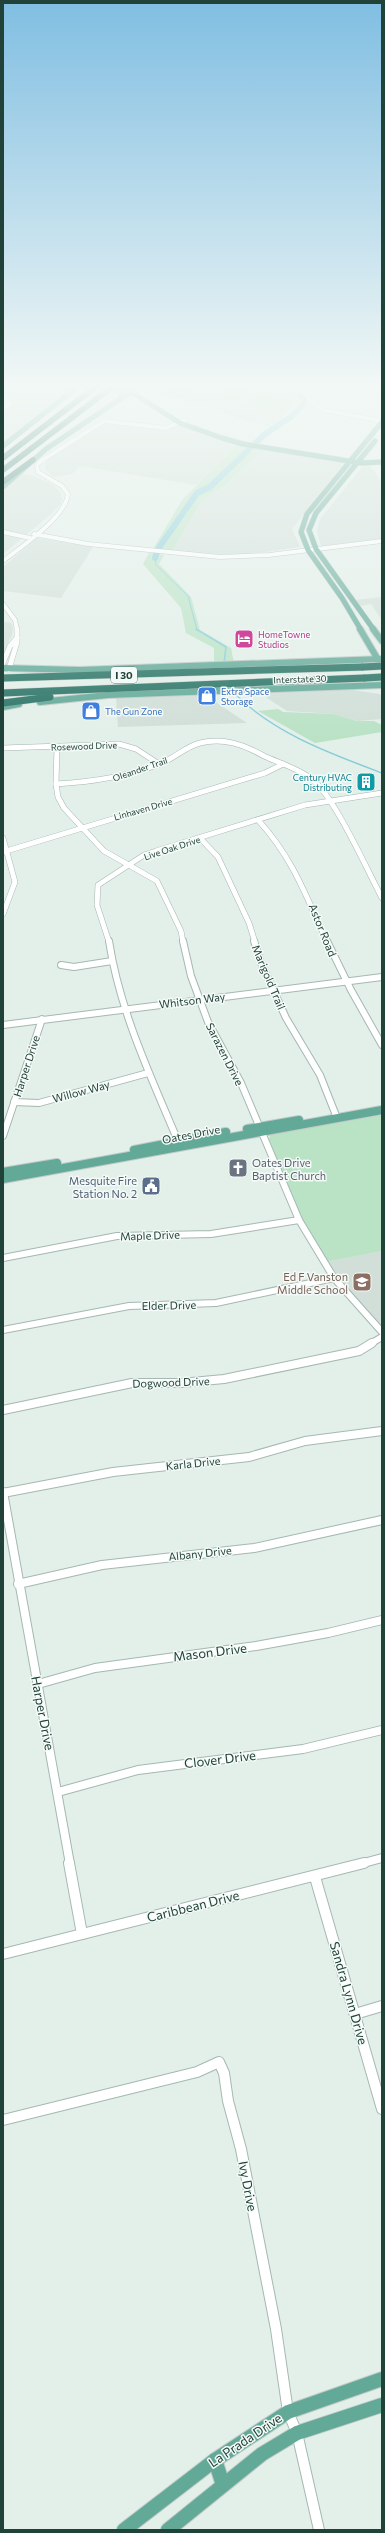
<svg xmlns="http://www.w3.org/2000/svg" width="385" height="2533" font-family="Commissioner,sans-serif">
<rect width="100%" height="100%" fill="#e3efe9"/>
<g fill="#d1dfd8">
<polygon points="3,388 70,388 3,443"/>
<polygon points="163,388 289,388 300,400 284,416 269,426 234,417 213,407 184,403 186,399 155,394"/>
<polygon points="106,422 161,430 178,425 237,445 196,485 80,466 72,474 53,477 45,469 47,459"/>
<polygon points="264,449 345,461 292,529 300,547 251,554 217,554 172,551 203,499 212,491 229,482"/>
<polygon points="363,466 370,466 382,482 382,539 321,546 317,531 320,519"/>
<polygon points="22,474 34,476 53,485 60,492 62,499 60,505 51,514 3,554 3,491"/>
<polygon points="37,538 93,547 61,598 3,591 3,567"/>
<polygon points="382,597 382,620 371,604 360,606 356,600"/>
<polygon points="3,622 11,623 13,628 12,635 3,653"/>
<polygon points="346,689 380,694 382,698 382,719 358,721 334,714 287,711 267,698 264,693"/>
<polygon points="213,694 217,703 247,723 118,727 116,697"/>
<polygon points="382,1251 382,1327 357,1302 325,1262"/>
</g>
<g fill="#bae2c5">
<polygon points="169,388 194,388 181,398 161,394"/>
<polygon points="228,388 253,388 234,404 213,400"/>
<polygon points="262,390 288,398 290,406 283,413 244,405"/>
<polygon points="237,445 264,449 229,482 203,499 172,551 153,549 182,500"/>
<polygon points="149,553 164,555 159,564 191,597 200,630 231,648 234,663 214,664 214,648 186,633 181,608 143,564"/>
<polygon points="278,709 283,712 334,714 357,721 374,721 382,725 382,732 315,743 258,711"/>
<polygon points="382,1115 382,1251 325,1262 297,1209 269,1139 270,1135"/>
</g>
<g fill="none" stroke-linecap="round" stroke-linejoin="round">
<polyline stroke="#85ccd9" stroke-width="1" points="155,558 156,565 188,596 197,630"/>
<g stroke="#85ccd9" stroke-width="1.5">
<polyline points="196,629 226,647 224,663"/>
<path d="M233,692C273,733 329,753 382,773"/>
</g>
<polyline stroke="#85ccd9" stroke-width="6" points="155,558 158,549 197,493 210,487 265,434 292,416 303,405 304,400 295,388"/>
<g stroke="#a5b8b1" stroke-width="5">
<g id="minor-far4">
<polyline points="300,388 313,403 323,410 382,421"/>
<polyline points="3,398 7,399 10,404 3,409"/>
<polyline points="3,532 30,538"/>
<polyline points="34,534 88,544 220,557 269,555 382,541"/>
<path d="M3,561C21,547 66,517 68,494L62,486L38,472L37,465L41,461L104,421L166,428L185,420"/>
<polyline points="3,604 15,620 17,630"/>
</g>
</g>
<g stroke="#a5b8b1" stroke-width="6">
<g id="minor-far3">
<polyline points="3,663 10,646 17,638"/>
<polyline points="9,669 17,642 17,629"/>
<polyline points="57,746 56,784 58,797 64,808 104,851 157,881 181,931 183,942"/>
<polyline points="3,748 119,744 136,749 159,764"/>
<path d="M56,784C90,782 125,777 157,765C173,760 184,747 200,743C224,737 244,745 264,756C279,763 300,769 313,780C335,798 367,870 382,898"/>
<path d="M258,820C293,858 306,896 327,942"/>
<polyline points="3,838 15,882 3,914"/>
<polyline points="200,838 218,857 249,923 255,942"/>
<polyline points="3,852 265,773 283,764"/>
<polyline points="109,942 97,905 98,885 144,855 156,851 305,805 382,793"/>
</g>
</g>
<g stroke="#a5b8b1" stroke-width="8">
<g id="minor-far2">
<path d="M109,941C120,1013 152,1079 180,1146"/>
<polyline points="183,941 191,976 208,1022 241,1083 299,1220 334,1278 382,1332"/>
<polyline points="254,941 261,963 286,1018 320,1075 337,1118"/>
<polyline points="327,941 351,990 382,1045"/>
<polyline points="61,965 74,967 112,961"/>
<polyline points="3,1025 382,977"/>
<polyline points="14,1102 39,1103 148,1073"/>
<polyline points="3,1136 42,1019"/>
<polyline points="3,1258 117,1236 211,1234 299,1220"/>
<polyline points="3,1330 129,1306 216,1303 334,1278"/>
<polyline points="370,1344 382,1337"/>
</g>
</g>
<g stroke="#a5b8b1" stroke-width="10">
<g id="minor-far1">
<polyline points="3,1410 132,1383 181,1383 224,1379 359,1351 372,1343"/>
<polyline points="3,1492 70,1864"/>
<polyline points="3,1493 113,1472 249,1457 305,1441 382,1431"/>
<polyline points="18,1584 102,1565 254,1548 382,1520"/>
<polyline points="38,1684 95,1668 256,1646 328,1633 382,1620"/>
<polyline points="58,1792 138,1770 303,1749 382,1730"/>
<polyline points="360,1864 382,1858"/>
</g>
</g>
<g stroke="#a5b8b1" stroke-width="12">
<g id="minor">
<polyline points="69,1863 82,1934"/>
<polyline points="315,1877 382,2109"/>
<polyline points="3,1954 364,1863"/>
<polyline points="355,2014 382,2006"/>
<polyline points="3,2120 197,2072 219,2062 224,2073 228,2101 241,2149 276,2329 288,2412 297,2433 319,2530"/>
</g>
</g>
<g stroke="#c1cac8" stroke-width="6">
<g id="major-far3">
<polyline points="115,388 122,392 120,398"/>
<polyline points="125,388 180,423 222,438 243,444 361,463 382,462"/>
<polyline points="3,446 76,388"/>
<polyline points="3,487 46,449 135,389"/>
<polyline points="361,630 342,598 308,550 301,532 307,514 382,422"/>
<polyline points="374,630 316,549 309,530 316,513 375,441"/>
</g>
</g>
<g stroke="#c1cac8" stroke-width="8">
<g id="major-far2">
<polyline points="360,629 380,663"/>
<polyline points="373,629 382,641"/>
<polyline points="3,668 80,670 382,659"/>
<polyline points="40,702 108,695 382,685"/>
<polyline points="3,707 19,704"/>
</g>
</g>
<g stroke="#c1cac8" stroke-width="10">
<g id="major-far1">
<polyline points="247,1129 299,1120"/>
<polyline points="134,1150 226,1132"/>
<polyline points="3,1172 57,1163"/>
<polyline points="3,1179 382,1110"/>
</g>
</g>
<g stroke="#c1cac8" stroke-width="16">
<g id="major">
<polyline points="215,2460 223,2485"/>
<polyline points="124,2530 215,2460 288,2412 382,2379"/>
<polyline points="168,2530 262,2454 297,2433 382,2405"/>
</g>
</g>
<g stroke="#c1cac8" stroke-width="6">
<g id="highway-far1">
<polyline points="3,458 94,388"/>
<polyline points="3,470 111,388"/>
<polyline points="3,482 33,460"/>
</g>
</g>
<g stroke="#c1cac8" stroke-width="8">
<g id="highway">
<polyline points="3,678 363,667"/>
<polyline points="3,693 365,678"/>
<polyline points="3,703 50,697"/>
</g>
</g>
<use href="#minor-far4" stroke="#fff" stroke-width="4"/>
<use href="#minor-far3" stroke="#fff" stroke-width="5"/>
<use href="#minor-far2" stroke="#fff" stroke-width="6"/>
<use href="#minor-far1" stroke="#fff" stroke-width="8"/>
<use href="#minor" stroke="#fff" stroke-width="10"/>
<use href="#major-far3" stroke="#62a998" stroke-width="5"/>
<use href="#major-far2" stroke="#62a998" stroke-width="6"/>
<use href="#major-far1" stroke="#62a998" stroke-width="8"/>
<use href="#major" stroke="#62a998" stroke-width="14"/>
<use href="#highway-far1" stroke="#287264" stroke-width="5.5"/>
<use href="#highway" stroke="#287264" stroke-width="7"/>
<g stroke="#c1cac8" stroke-width="8" stroke-linecap="butt">
<g id="highway-bridge">
<polyline points="363,667 382,666"/>
<polyline points="365,678 382,677"/>
</g>
</g>
<use href="#highway-bridge" stroke="#287264" stroke-width="7"/>
</g>
<linearGradient id="sky" x2="0" y2="1"><stop stop-color="#80bee2"/><stop offset="0.52" stop-color="#f2f8f5"/><stop offset="1" stop-color="#f2f8f5" stop-opacity="0"/></linearGradient>
<rect width="385" height="742" fill="url(#sky)"/>
<defs>
<g id="hotel-square" transform="scale(1)"><rect x="-9" y="-9" width="18" height="18" rx="4" fill="#d1479c" stroke="#f4faf7"/><path d="M-6-4.5h1.5V1H6V5H4.5V3h-9V5H-6ZM-4 0a1.8 1.8 0 1 1 3.6 0ZM.5 0V-2.5h3Q6-2.5 6 0Z" fill="#fff"/></g>
<g id="shop-square" transform="scale(1)"><rect x="-9" y="-9" width="18" height="18" rx="4" fill="#3f7fe0" stroke="#f4faf7"/><path d="M-5-2.5h2.3a2.7 3.5 0 0 1 5.4 0H5L5.5 6h-11ZM-1.5-2.5h3a1.5 2.3 0 0 0-3 0Z" fill="#fff"/></g>
<g id="building-square" transform="scale(1)"><rect x="-9" y="-9" width="18" height="18" rx="4" fill="#0f9aa8" stroke="#f4faf7"/><path d="M-4-6H4V6H1V3H-1V6H-4ZM-2.5-4.3h1.7v1.8h-1.7ZM.8-4.3h1.7v1.8H.8ZM-2.5-1h1.7V.8h-1.7ZM.8-1h1.7V.8H.8Z" fill="#fff"/></g>
<g id="church-square" transform="scale(1)"><rect x="-9" y="-9" width="18" height="18" rx="4" fill="#6b7280" stroke="#f4faf7"/><path d="M-1.2-6h2.4v3.5h3.3v2.4h-3.3V6h-2.4V-.1h-3.3v-2.4h3.3Z" fill="#fff"/></g>
<g id="civic-square" transform="scale(1)"><rect x="-9" y="-9" width="18" height="18" rx="4" fill="#5c6f8a" stroke="#f4faf7"/><path d="M-.6-6.5H3V-4.5H.6V-3L4-1V1h2V6H-6V1h2V-1L-.6-3ZM-1.2 2.5V6h2.4V2.5Z" fill="#fff"/></g>
<g id="school-square" transform="scale(1)"><rect x="-9" y="-9" width="18" height="18" rx="4" fill="#8d6e63" stroke="#f4faf7"/><path d="M0-5L7-2L0 1L-7-2ZM-4 1L0 2.5L4 1V4Q0 6-4 4Z" fill="#fff"/></g>
</defs>
<g fill-rule="evenodd">
<use href="#hotel-square" x="244" y="639"/>
<use href="#shop-square" x="207" y="696"/>
<use href="#shop-square" x="91" y="711"/>
<use href="#building-square" x="366" y="782"/>
<use href="#church-square" x="238" y="1168"/>
<use href="#civic-square" x="151" y="1186"/>
<use href="#school-square" x="362" y="1282"/>
</g>
<g text-anchor="middle" dominant-baseline="central" stroke-width="3" stroke-linejoin="round" paint-order="stroke">
<g font-size="9" fill="#b23c85" stroke="#f4faf7" text-anchor="start">
<text x="258" y="634">HomeTowne<tspan x="258" dy="10">Studios</tspan></text>
</g>
<g font-size="9" fill="#204239" stroke="#f4faf7">
<text transform="translate(300 679) rotate(-2)">Interstate 30</text>
<text transform="translate(84 746) rotate(-2)">Rosewood Drive</text>
<text transform="translate(140 769) rotate(-19)">Oleander Trail</text>
<text transform="translate(143 809) rotate(-16)">Linhaven Drive</text>
<text transform="translate(172 848) rotate(-18)">Live Oak Drive</text>
</g>
<g font-size="9" fill="#366cbe" stroke="#f4faf7" text-anchor="start">
<text x="221" y="691">Extra Space<tspan x="221" dy="10">Storage</tspan></text>
<text x="105" y="711">The Gun Zone</text>
</g>
<g font-size="9" fill="#0d838f" stroke="#f4faf7" text-anchor="end">
<text x="352" y="777">Century HVAC<tspan x="352" dy="10">Distributing</tspan></text>
</g>
<rect fill="#f4faf7" stroke="#607972" stroke-width="1" x="111" y="667" width="26" height="16" rx="3"/>
<g font-size="10" font-weight="bold" fill="#204239">
<text x="124" y="675">I 30</text>
</g>
<g font-size="11" fill="#204239" stroke="#f4faf7">
<text transform="translate(323 930) rotate(68)">Astor Road</text>
<text transform="translate(269 977) rotate(67)">Marigold Trail</text>
<text transform="translate(192 1000) rotate(-7)">Whitson Way</text>
<text transform="translate(225 1054) rotate(63)">Sarazen Drive</text>
<text transform="translate(26 1066) rotate(-72)">Harper Drive</text>
<text transform="translate(81 1091) rotate(-15)">Willow Way</text>
<text transform="translate(191 1134) rotate(-11)">Oates Drive</text>
<text transform="translate(150 1235) rotate(-2)">Maple Drive</text>
<text transform="translate(169 1305) rotate(-1)">Elder Drive</text>
<text transform="translate(171 1382) rotate(-2)">Dogwood Drive</text>
<text transform="translate(193 1463) rotate(-6)">Karla Drive</text>
<text transform="translate(200 1553) rotate(-6)">Albany Drive</text>
</g>
<g font-size="11" fill="#5b616d" stroke="#f4faf7" text-anchor="start">
<text x="252" y="1162">Oates Drive<tspan x="252" dy="13">Baptist Church</tspan></text>
</g>
<g font-size="11" fill="#4e5e75" stroke="#f4faf7" text-anchor="end">
<text x="137" y="1180">Mesquite Fire<tspan x="137" dy="13">Station No. 2</tspan></text>
</g>
<g font-size="11" fill="#785e54" stroke="#f4faf7" text-anchor="end">
<text x="348" y="1276">Ed F Vanston<tspan x="348" dy="13">Middle School</tspan></text>
</g>
<g font-size="13" fill="#204239" stroke="#f4faf7">
<text transform="translate(210 1652) rotate(-7)">Mason Drive</text>
<text transform="translate(43 1713) rotate(79)">Harper Drive</text>
<text transform="translate(220 1759) rotate(-7)">Clover Drive</text>
<text transform="translate(193 1906) rotate(-14)">Caribbean Drive</text>
<text transform="translate(349 1993) rotate(74)">Sandra Lynn Drive</text>
<text transform="translate(248 2186) rotate(79)">Ivy Drive</text>
<text transform="translate(245 2440) rotate(-34)">La Prada Drive</text>
</g>
</g>
<rect width="385" height="2533" fill="none" stroke="#204239" stroke-width="8"/>
</svg>
